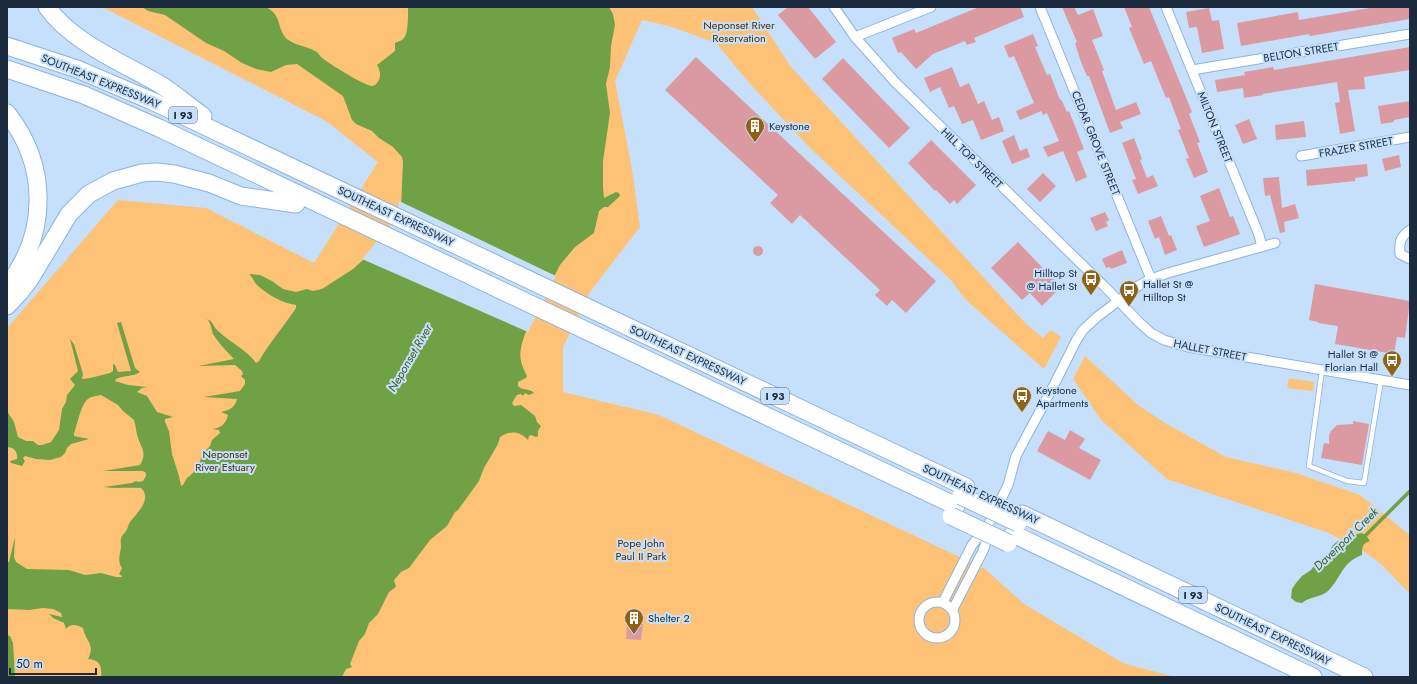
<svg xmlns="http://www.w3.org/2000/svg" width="1417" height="684" font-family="Jost,sans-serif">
<rect width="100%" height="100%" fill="#c6dffb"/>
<g fill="#fec276">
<polygon points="102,7 752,7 791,67 1026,324 1043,338 1051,330 1061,337 1044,369 965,299 951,280 811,149 751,85 716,43 669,26 642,20 615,81 632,169 640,227 590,292 563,347 563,392 659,415 985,569 1024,604 1123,663 1175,677 7,677 7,328 118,200 206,208 314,263 378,162 326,121"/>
<polygon points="1085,356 1138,405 1165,423 1226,457 1296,473 1360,495 1410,535 1410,594 1381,564 1366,553 1329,533 1167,479 1102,421 1073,379"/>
<polygon points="1289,378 1314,382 1313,391 1287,388"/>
</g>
<g fill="#71a145">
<path d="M142,7H266C283,16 276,28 287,39C296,46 306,46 315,51C318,52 319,55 321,57C328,63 365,86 372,86C375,86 377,83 379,80C381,75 380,70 377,65L395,51V43C397,42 400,41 402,40C409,36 408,14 408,7H609L613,14L615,25L611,46L610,67L606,84L610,113L603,161V187L604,198L616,192L619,193L620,196L608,207H604L599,211L594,233L575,247L560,265L525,334C519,352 518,359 527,376L526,378L518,382V386C522,391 530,388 534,393L529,395L525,393L523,396L521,394L517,395L512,403L514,406L521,405L535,416L537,422L541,426L538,431V436L536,437L531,435L529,436L528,440C520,431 510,430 500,437L498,444L484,468L479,481L458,510L455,512L447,526L430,540L409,568L401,572L394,580L396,587L389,592L378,614L369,623L365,634L359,641L350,664L352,667L346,669L342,677H101C102,666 100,660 88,659C96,644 85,641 83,628C76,625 71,623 66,629L64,623L53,618L49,614L62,617L61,613L53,609L43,608L29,610L7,609V562H9L15,537L14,557L16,562L27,569L69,570L85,575L101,573L116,577H122V576L119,574L122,568C117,561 120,555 121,547C121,543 120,540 122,536C123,534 125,533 126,531C128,528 128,525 130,522C136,514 153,499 141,488C128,487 116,489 104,487L132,483L136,481L139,482L143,481L146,476V473L143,471H103L140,465C147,453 142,449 138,438C136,433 136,426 134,420L123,411L118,405L101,395C97,396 92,396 88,399C81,404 77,425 74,434V436L89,439L71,444L67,448L65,453L61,457L50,460L36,459L25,456L23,458L25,461L22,466L11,463L10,461L17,459C18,452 14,447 7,447V411L14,422L18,437L26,441H33L38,445H42L51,442L59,430L62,409L66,402L67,395L75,385L70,379L78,371L70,339L74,344L83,374L82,379L90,378L110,373L113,371V364L115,365L118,372L131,371L117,323L121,322L135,368L140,372C133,377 124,375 116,379L115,381L128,385L147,387L142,388L137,392L147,396L157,412L173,417L165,419V422L169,431L172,454L179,476L181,486L183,485L187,478L193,473L200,461L203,453L210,446L212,440L220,433L219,430L212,429C221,428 226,424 228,415L221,412C229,410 235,408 237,399L204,397L240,391L245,384V380L241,376L243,374L242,371L235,365L198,366L234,359C228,353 217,341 213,334C211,328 211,323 207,319C213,321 213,326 217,330C229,342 246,349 256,363L259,361C270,342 284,326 296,308V305C282,303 268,295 257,285C254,282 253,278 250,275V274L260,275L272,281L283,289L296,292L307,289L313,291L322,289L353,269L362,261L391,228L401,207L403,162L402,157L393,147L379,138L372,131L356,124L352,120L343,96L297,64L286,65L271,72L256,69L242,63L224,51L206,43L165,15L148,11Z"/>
<path d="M1361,533L1366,535L1370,541C1362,543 1362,548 1362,555C1341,563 1342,577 1328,591C1320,598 1310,596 1302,603L1296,602L1291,598L1292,589L1296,583L1302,576L1311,570L1317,562L1327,555L1333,545L1338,541Z"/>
<polygon points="7,635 10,636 13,643 15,677 7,677 7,655 8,652"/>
</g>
<polygon fill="#c6dffb" points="399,201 556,276 528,332 362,259 394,221 397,213"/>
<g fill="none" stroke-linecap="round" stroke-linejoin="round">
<polyline stroke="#71a145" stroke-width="3.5" points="1363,538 1410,491"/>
</g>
<g fill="#db9aa1">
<polygon points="788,7 808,7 836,42 815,59 778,15"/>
<polygon points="979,7 1020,7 1024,17 974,38 976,42 967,45 965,41 933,54 916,69 901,52 898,53 892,38 914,29 916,33"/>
<polygon points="1062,7 1074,7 1078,15 1093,9 1103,36 1092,40 1104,70 1102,71 1116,110 1136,102 1141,114 1120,122 1123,128 1110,133 1089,76 1087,76 1081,62 1075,43 1077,42"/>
<polygon points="1124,7 1149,7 1192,112 1189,114 1200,142 1197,143 1208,172 1194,178 1186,159 1189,158 1178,130 1181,129 1169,97 1166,98 1151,61 1144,64 1129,28 1132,27"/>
<polygon points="1376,7 1410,7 1410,19 1310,36 1309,34 1241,46 1237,23 1298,12 1299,20"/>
<polygon points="1209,8 1212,21 1219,20 1224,49 1202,53 1197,27 1189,28 1186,12"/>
<polygon points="1033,34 1038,46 1035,47 1047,75 1050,74 1060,100 1061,99 1067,112 1069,111 1084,149 1077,152 1087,177 1076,182 1063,151 1048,157 1043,147 1059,141 1047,113 1043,115 1041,111 1020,120 1016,111 1034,103 1014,56 1009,58 1004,46"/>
<polygon points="1410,47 1410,70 1364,77 1365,89 1348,90 1355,131 1340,134 1335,103 1340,102 1337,82 1262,94 1263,95 1244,98 1243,88 1217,92 1215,80 1245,75 1244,72 1273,67 1274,70"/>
<polygon points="696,57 936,281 906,313 892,300 887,306 875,295 880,290 800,215 792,224 770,203 778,195 665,90"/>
<polygon points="843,58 910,128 889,148 822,79"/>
<polygon points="952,67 960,87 969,83 978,104 984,101 992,120 999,117 1004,131 981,140 973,120 962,124 954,106 949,108 940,87 930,92 924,78"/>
<polygon points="1410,101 1410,117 1394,120 1394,122 1381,124 1378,106"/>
<polygon points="1249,119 1257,139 1243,144 1235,125"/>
<polygon points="1304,121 1306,137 1276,140 1275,125"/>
<polygon points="1014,135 1020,151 1027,148 1030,157 1012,164 1002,141"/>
<polygon points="1134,138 1142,159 1140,160 1147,178 1153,175 1158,186 1138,194 1132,180 1136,179 1122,143"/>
<polygon points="931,140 976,185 957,204 954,200 950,204 936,190 935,191 908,163"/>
<polygon points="1399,155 1401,167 1385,171 1382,159"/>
<polygon points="1367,164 1368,176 1355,178 1355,181 1307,186 1306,170"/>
<polygon points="1043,173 1056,186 1040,202 1027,189"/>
<polygon points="1279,177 1282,208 1295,204 1299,218 1284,222 1285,232 1280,233 1270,195 1265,196 1263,178"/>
<polygon points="1219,188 1230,217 1233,216 1240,234 1204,247 1196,226 1210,221 1200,196"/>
<polygon points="1105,212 1109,220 1106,222 1108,226 1096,231 1090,218"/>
<polygon points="1161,216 1169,236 1171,235 1177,250 1165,255 1159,237 1155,239 1148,221"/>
<polygon points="1018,242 1061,287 1042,306 1030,293 1022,300 991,268"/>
<circle cx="758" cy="251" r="5"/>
<polygon points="1122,250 1127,263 1111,269 1110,267 1106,268 1102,259"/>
<polygon points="1315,284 1410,301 1405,338 1397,337 1394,354 1335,344 1338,326 1318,323 1318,322 1309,320"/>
<polygon points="1353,421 1369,424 1362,465 1321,458 1324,443 1329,444 1329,435 1331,431 1337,425 1353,424"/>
<polygon points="1070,430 1085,439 1079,448 1101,460 1090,480 1037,451 1048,431 1065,440"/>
<polygon points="627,623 643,624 641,640 626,639"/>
</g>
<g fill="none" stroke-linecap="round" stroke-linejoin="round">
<g stroke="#8cb3e0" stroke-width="6">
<polyline id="lane" points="1322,370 1309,466 1347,481 1364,483 1381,380"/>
</g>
<g stroke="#8cb3e0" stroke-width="11">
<g id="street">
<polyline points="834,7 855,37 895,82 1104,286 1140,323 1151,333 1164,340 1188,347 1410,385"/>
<polyline points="1040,7 1151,279"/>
<polyline points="1166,7 1259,235 1262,247"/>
<polyline points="855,37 931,7"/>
<polyline points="1192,70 1410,34"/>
<polyline points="1301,156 1410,137"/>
<path d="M1410,230C1400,237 1399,243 1400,254L1410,259"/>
<circle cx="937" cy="620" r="18"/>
<polyline points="943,602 972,545 984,530"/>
<polyline points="953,609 983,551 987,539 988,526 1008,485 1016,456 1055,383 1077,339 1083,330 1097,317 1138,286 1151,279 1168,273 1275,243"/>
</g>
</g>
<g stroke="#8cb3e0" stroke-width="19">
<g id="highway">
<path d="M47,7C71,42 125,64 161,85C175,94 189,106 203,116"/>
<polyline points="7,46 77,69 152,101 966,487"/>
<polyline points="7,69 84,95 159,128 956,506"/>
<path d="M7,113C48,165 49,233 7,286"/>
<polyline points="7,306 20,292 30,279 69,214 89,194 113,181 142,173 157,172 174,174 209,183 241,196 296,204"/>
<polyline points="1022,514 1364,677"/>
<polyline points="1013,534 1313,677"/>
</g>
</g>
<use href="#lane" stroke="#fff" stroke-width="4.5"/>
<use href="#street" stroke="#fff" stroke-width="9"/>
<use href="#highway" stroke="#fff" stroke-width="17"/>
<g stroke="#8cb3e0" stroke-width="19" stroke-linecap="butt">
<g id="highway-bridge">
<polyline points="961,496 1018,523"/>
<polyline points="951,516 1008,543"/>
</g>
</g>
<use href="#highway-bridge" stroke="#fff" stroke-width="17"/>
</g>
<defs>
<g id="building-pin" transform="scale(1)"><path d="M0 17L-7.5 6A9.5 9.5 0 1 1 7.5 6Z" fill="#926111" stroke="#c6dffb"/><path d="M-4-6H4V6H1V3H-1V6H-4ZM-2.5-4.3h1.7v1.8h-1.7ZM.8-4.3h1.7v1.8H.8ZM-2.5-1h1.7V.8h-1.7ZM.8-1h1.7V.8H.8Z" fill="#fff"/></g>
<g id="bus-pin" transform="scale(1)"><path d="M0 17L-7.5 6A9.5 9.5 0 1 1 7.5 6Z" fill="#926111" stroke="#c6dffb"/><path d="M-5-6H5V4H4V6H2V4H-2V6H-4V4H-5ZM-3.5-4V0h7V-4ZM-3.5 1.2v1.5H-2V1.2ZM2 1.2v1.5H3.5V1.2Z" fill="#fff"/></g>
</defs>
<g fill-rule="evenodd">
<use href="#building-pin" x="755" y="126"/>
<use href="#bus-pin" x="1091" y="279"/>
<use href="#bus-pin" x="1129" y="290"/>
<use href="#bus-pin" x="1392" y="360"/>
<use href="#bus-pin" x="1022" y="396"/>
<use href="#building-pin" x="634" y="618"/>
</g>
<g text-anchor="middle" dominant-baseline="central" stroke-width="4" stroke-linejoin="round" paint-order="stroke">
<g fill="#c6dffb" stroke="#4e6176" stroke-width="1">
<rect x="169" y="107" width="28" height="16" rx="3"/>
<rect x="761" y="388" width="28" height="16" rx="3"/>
<rect x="1179" y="587" width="28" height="16" rx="3"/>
</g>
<g font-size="10" font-weight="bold" fill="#1b2b3d">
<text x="183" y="115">I 93</text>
<text x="775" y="396">I 93</text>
<text x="1193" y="595">I 93</text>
</g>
<g font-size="11" fill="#492e06" stroke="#c6dffb">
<text x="739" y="25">Neponset River<tspan x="739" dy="13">Reservation</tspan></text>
<text x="225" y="454">Neponset<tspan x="225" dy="13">River Estuary</tspan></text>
<text x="641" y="543">Pope John<tspan x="641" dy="13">Paul II Park</tspan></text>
</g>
<g font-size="11" fill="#1b2b3d" stroke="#c6dffb">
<text transform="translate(1301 52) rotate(-9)">BELTON STREET</text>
<text transform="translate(101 81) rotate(22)">SOUTHEAST EXPRESSWAY</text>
<text transform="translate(1215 127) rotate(68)">MILTON STREET</text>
<text transform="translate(1096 143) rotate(68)">CEDAR GROVE STREET</text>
<text transform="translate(1356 147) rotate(-10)">FRAZER STREET</text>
<text transform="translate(972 158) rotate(44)">HILL TOP STREET</text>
<text transform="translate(396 216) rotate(25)">SOUTHEAST EXPRESSWAY</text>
<text transform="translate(1210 350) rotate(11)">HALLET STREET</text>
<text transform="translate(688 355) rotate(25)">SOUTHEAST EXPRESSWAY</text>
<text transform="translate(981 494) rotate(25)">SOUTHEAST EXPRESSWAY</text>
<text transform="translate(1273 634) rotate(26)">SOUTHEAST EXPRESSWAY</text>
</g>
<g font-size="11" fill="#1b2b3d" stroke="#c6dffb" text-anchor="start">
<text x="769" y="126">Keystone</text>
<text x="1077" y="273" text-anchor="end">Hilltop St<tspan x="1077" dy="13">@ Hallet St</tspan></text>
<text x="1143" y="284">Hallet St @<tspan x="1143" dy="13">Hilltop St</tspan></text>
<text x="1378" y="354" text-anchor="end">Hallet St @<tspan x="1378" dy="13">Florian Hall</tspan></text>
<text x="1036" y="390">Keystone<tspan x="1036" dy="13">Apartments</tspan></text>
<text x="648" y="618">Shelter 2</text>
</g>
<g font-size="12" font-style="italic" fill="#3d5d1e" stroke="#c6dffb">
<text transform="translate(410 358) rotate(-60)">Neponset River</text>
<text transform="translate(1346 539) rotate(-44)">Davenport Creek</text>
</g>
</g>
<rect width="1417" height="684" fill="none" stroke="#1b2b3d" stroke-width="16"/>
<path d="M10 668v6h86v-6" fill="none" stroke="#1b2b3d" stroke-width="2"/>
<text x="16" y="668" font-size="12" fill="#1b2b3d" stroke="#c6dffb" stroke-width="3" paint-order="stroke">50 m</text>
</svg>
